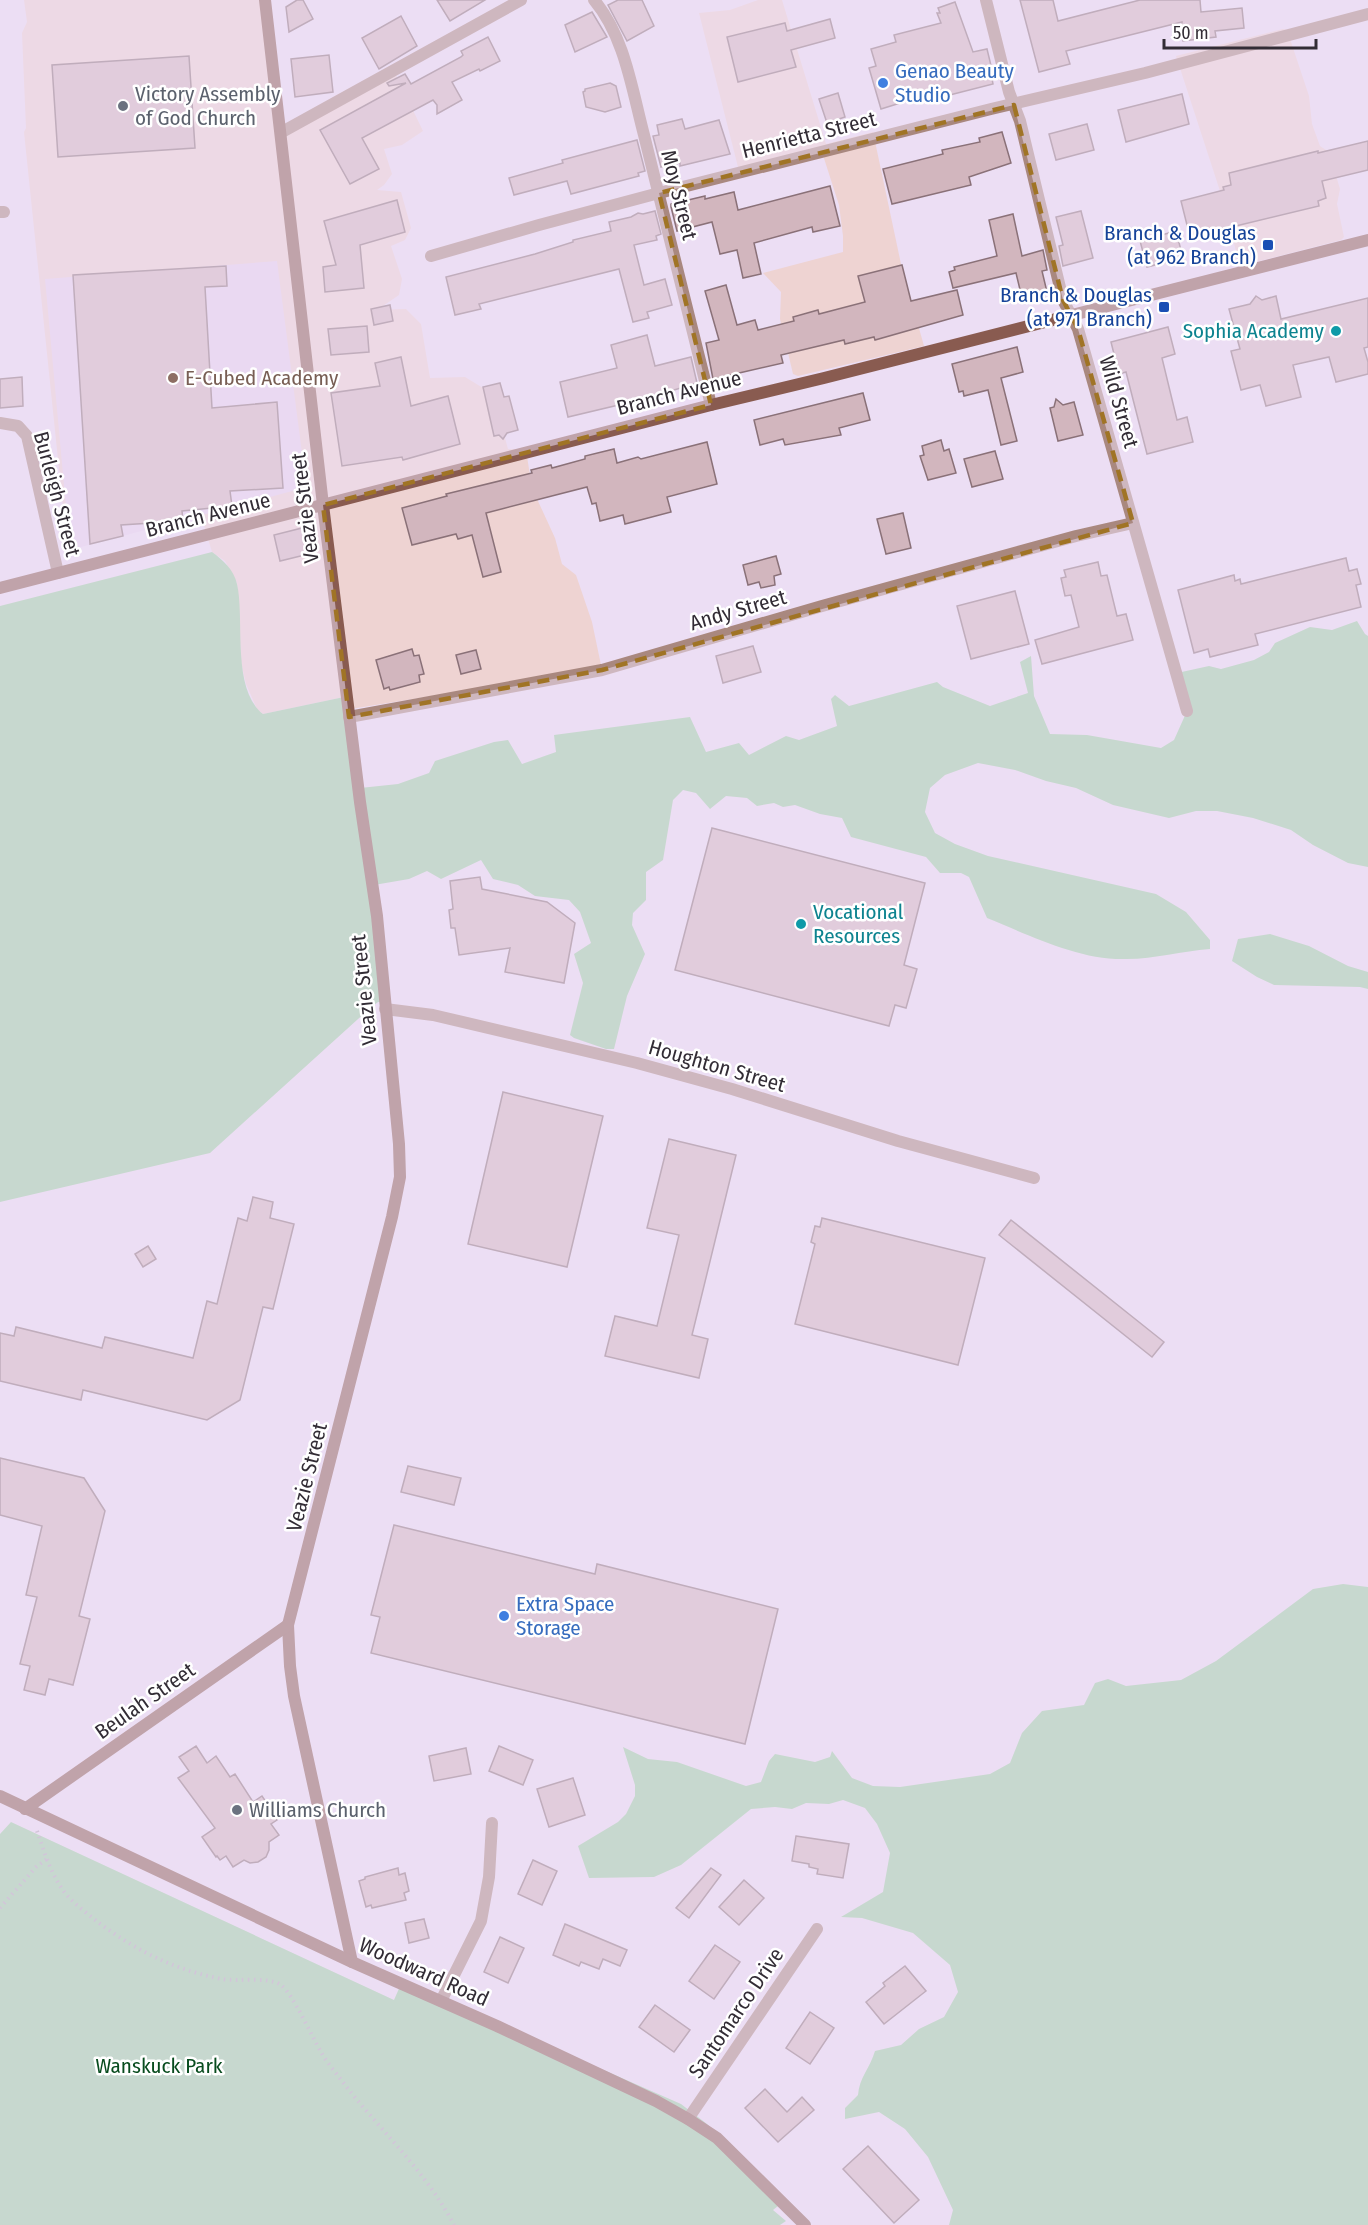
<svg xmlns="http://www.w3.org/2000/svg" width="1368" height="2225" font-family="'Fira Sans Condensed',sans-serif">
<rect width="100%" height="100%" fill="#ecdef4"/>
<g fill="#eed3d2">
<polygon points="24,0 265,0 285,127 393,69 423,131 402,145 384,149 392,174 384,185 377,190 401,192 411,228 405,240 391,246 402,279 399,295 377,310 406,309 421,324 430,378 465,377 483,388 495,402 508,449 526,450 532,488 555,538 562,564 576,575 592,622 601,665 585,671 351,709 344,697 263,714 257,709 246,684 241,662 237,583 225,561 212,552 200,512 67,546 24,132 26,128 22,33 27,22"/>
<polygon points="758,0 782,0 826,144 873,132 901,264 924,346 798,376 793,374 780,319 781,292 763,273 843,252 843,236 839,205 821,149 739,171 699,13 730,10"/>
<polygon points="1283,29 1287,30 1309,96 1312,124 1320,146 1329,152 1340,189 1337,204 1344,237 1341,240 1240,266 1220,191 1176,56"/>
</g>
<polygon fill="#e6d3f0" points="277,261 305,476 296,490 70,550 45,279"/>
<g fill="#9ad1a2">
<path d="M212,552C223,560 234,570 237,584C245,619 231,689 263,714L344,697L360,788L398,784L429,773L435,761L494,742L508,740L522,764L556,752L554,735L690,717L706,752L739,743L749,755L786,736L799,740L837,726L831,699L835,695L849,706L937,682L943,687L990,706L1028,693L1020,662L1031,656L1034,696L1050,734L1087,735L1161,748L1174,740L1187,711L1177,673L1209,666L1221,669L1254,660L1269,652L1275,643L1310,627L1332,630L1357,621L1365,634L1368,636V867L1348,863L1313,845L1291,830L1253,818L1217,811H1196L1169,818L1113,805L1076,788L1046,781L1015,770L978,763L945,775L930,788L925,812L935,833L955,844L988,856L1156,894L1186,912L1210,940V949C1182,951 1155,959 1127,959C1081,961 1029,935 987,918L969,877L961,873H940L926,857L851,837L842,818L820,814L795,805L783,807L774,803L757,806L747,798L726,796L710,809L696,793L683,790L673,800L663,860L646,872V900L633,913L632,925L645,954L627,996L614,1049H606L574,1038L570,1035L583,983L574,954L591,943L580,912L569,900L535,896L518,885L493,879L481,860L441,879L427,871L409,879L374,885L382,1002H378L368,1010L210,1153L0,1202V606Z"/>
<polygon points="1270,934 1309,946 1348,966 1368,972 1368,989 1360,987 1274,985 1257,977 1232,961 1238,939"/>
<path d="M1343,1584L1368,1587V2225H949L953,2210L928,2157L905,2129L879,2112L845,2119V2108L858,2095C859,2078 870,2068 875,2051L901,2045L919,2029L944,2017L958,1992L950,1965L913,1933L862,1918L841,1917L883,1892L890,1853L877,1824L865,1808L843,1800L829,1804L806,1803L792,1809L775,1807L751,1809L681,1865L654,1877L589,1878L578,1846L618,1822L626,1814L635,1796V1785L623,1747L648,1759L677,1762L746,1786L761,1782L769,1761L775,1754L815,1762L830,1757L832,1751L852,1778L873,1786L900,1787L990,1774L1010,1763L1022,1733L1042,1711L1084,1705L1095,1683L1108,1679L1126,1686L1181,1680L1216,1661L1313,1589Z"/>
<polygon points="11,1822 394,2000 401,1984 435,1996 681,2104 707,2124 783,2202 773,2210 786,2221 780,2225 0,2225 0,1834"/>
</g>
<g fill="#d2b6be" stroke="#8a7178" stroke-width="1.5">
<polygon points="297,0 303,0 313,19 289,32 286,7"/>
<polygon points="437,0 485,0 450,21"/>
<polygon points="618,0 642,0 654,26 627,41 608,5"/>
<polygon points="1020,0 1053,0 1058,21 1140,0 1200,0 1201,12 1242,8 1244,28 1215,31 1216,37 1183,41 1182,22 1066,51 1070,64 1039,72"/>
<polygon points="955,2 973,52 987,49 994,78 992,79 993,84 930,100 929,94 881,109 869,68 876,66 871,49 896,42 894,35 941,23 937,13 940,13 938,8"/>
<polygon points="592,12 607,37 575,52 565,25"/>
<polygon points="401,16 417,46 379,69 362,38"/>
<polygon points="830,19 835,38 791,50 796,67 738,82 727,37 785,23 787,31"/>
<polygon points="488,37 500,61 480,71 479,69 452,82 462,100 437,114 437,105 433,100 362,138 379,169 350,184 320,130 406,83 389,86 387,83 405,74 411,84 461,57 463,55 461,51"/>
<polygon points="329,55 333,92 295,97 291,59"/>
<polygon points="189,56 195,148 58,157 52,65"/>
<polygon points="610,83 616,86 621,107 605,112 586,107 583,92 585,91 585,89"/>
<polygon points="838,93 845,117 827,123 819,99"/>
<polygon points="1182,94 1189,124 1126,142 1118,110"/>
<polygon points="682,119 685,129 719,120 730,154 680,166 680,163 661,167 653,136 659,135 657,125"/>
<polygon points="1087,124 1094,150 1056,160 1049,134"/>
<polygon points="1002,132 1011,163 969,177 971,185 892,204 883,169 943,154 942,150 980,142 979,138"/>
<polygon points="637,140 645,171 638,173 639,176 571,194 567,181 514,195 509,178 563,163 562,160"/>
<polygon points="1368,141 1368,170 1322,181 1326,198 1318,201 1319,206 1190,237 1181,201 1224,190 1223,187 1231,185 1229,173 1318,151 1318,153"/>
<polygon points="830,186 840,226 813,232 812,227 754,243 761,274 743,278 737,250 720,254 712,222 677,231 671,207 671,204 705,196 705,199 734,192 738,210"/>
<polygon points="397,200 405,232 360,245 364,288 325,292 323,267 336,265 324,221"/>
<polygon points="655,211 661,234 656,236 657,240 634,245 644,285 665,279 672,305 647,312 649,318 633,322 619,269 479,304 481,309 455,315 446,277 535,254 573,242 573,240 611,231 609,222 631,217 638,213 643,214"/>
<polygon points="1081,211 1093,258 1063,266 1059,246 1063,245 1056,217"/>
<polygon points="1013,214 1022,256 1043,250 1047,270 1042,271 1047,292 1022,298 1016,273 953,288 949,272 955,270 954,267 997,256 989,220"/>
<polygon points="1176,231 1183,258 1147,267 1140,241"/>
<polygon points="902,265 911,301 957,290 963,315 875,340 874,337 845,344 844,340 781,355 783,363 713,379 706,343 719,340 705,291 726,285 737,325 755,320 758,330 794,321 793,317 818,310 819,314 865,302 858,276"/>
<polygon points="226,266 227,286 205,287 212,408 277,402 283,488 230,491 232,506 182,511 183,521 121,525 123,536 90,544 73,275"/>
<polygon points="1256,296 1262,300 1276,296 1281,319 1368,298 1368,347 1364,348 1368,362 1368,374 1336,382 1329,357 1293,365 1301,397 1266,406 1260,385 1241,390 1231,351 1240,349 1229,309 1250,304"/>
<polygon points="390,305 393,321 374,325 371,309"/>
<polygon points="367,326 369,352 331,355 328,329"/>
<polygon points="1168,327 1175,354 1162,358 1177,420 1187,417 1193,442 1147,454 1126,372 1119,374 1111,342"/>
<polygon points="647,335 655,366 691,357 697,383 648,398 568,417 560,382 617,368 611,345"/>
<polygon points="1017,347 1023,372 1001,378 1017,441 1001,445 988,390 964,396 963,391 959,392 952,364"/>
<polygon points="401,357 411,406 448,396 460,444 403,460 402,457 342,466 331,393 380,386 375,363"/>
<polygon points="22,377 23,406 0,408 0,379"/>
<polygon points="500,383 504,397 509,396 518,430 507,433 503,439 499,435 494,436 483,387"/>
<polygon points="863,393 870,420 839,428 841,435 785,445 783,439 760,445 754,420"/>
<polygon points="1056,399 1063,405 1074,402 1083,435 1058,441 1050,408 1054,407"/>
<polygon points="941,440 944,451 949,449 956,473 928,480 920,456 924,455 922,446"/>
<polygon points="707,442 717,484 667,497 671,512 625,524 623,515 600,521 596,503 592,504 587,487 486,513 501,572 483,577 472,535 458,539 456,534 412,545 402,508 447,496 446,494 532,473 531,470 551,465 552,468 585,459 585,456 614,449 617,463 638,457 641,459"/>
<polygon points="995,451 1003,479 972,487 964,459"/>
<polygon points="903,513 911,548 886,554 877,519"/>
<polygon points="306,527 313,553 280,561 274,535"/>
<polygon points="776,556 781,574 774,576 775,585 761,588 759,582 748,585 743,565"/>
<polygon points="1346,558 1349,571 1357,569 1361,584 1356,585 1361,607 1255,634 1258,645 1210,657 1208,649 1194,653 1178,590 1234,575 1235,581 1240,579 1241,584"/>
<polygon points="1098,562 1101,576 1107,575 1117,616 1126,614 1133,640 1042,664 1035,640 1079,627 1071,595 1065,596 1061,578 1066,577 1064,570"/>
<polygon points="1015,591 1029,644 971,659 957,606"/>
<polygon points="753,646 761,672 723,683 716,656"/>
<polygon points="412,649 414,656 419,655 424,674 419,675 420,682 390,690 389,687 384,689 376,660"/>
<polygon points="476,650 481,669 461,674 456,655"/>
<polygon points="712,828 925,883 904,965 917,969 906,1008 895,1005 889,1026 675,970"/>
<polygon points="480,877 482,889 547,902 575,923 564,983 505,972 510,948 459,955 455,928 451,928 449,910 453,909 450,881"/>
<polygon points="503,1092 603,1116 567,1267 468,1244"/>
<polygon points="669,1139 736,1155 692,1335 708,1339 699,1378 605,1356 615,1316 657,1326 679,1235 647,1228"/>
<polygon points="253,1197 273,1202 270,1218 294,1224 273,1309 263,1307 240,1400 207,1420 83,1390 81,1400 0,1381 0,1333 14,1336 16,1327 102,1348 105,1337 193,1358 207,1301 217,1304 238,1218 247,1221"/>
<polygon points="822,1218 985,1258 958,1365 795,1324 815,1244 811,1242 815,1226 820,1227"/>
<polygon points="1011,1220 1164,1342 1152,1357 999,1235"/>
<polygon points="148,1246 156,1259 143,1267 135,1254"/>
<polygon points="0,1458 84,1478 105,1511 79,1616 90,1619 73,1685 49,1679 45,1695 24,1690 30,1666 20,1664 37,1597 26,1595 42,1526 0,1515"/>
<polygon points="408,1466 461,1478 454,1505 401,1492"/>
<polygon points="394,1525 595,1574 597,1564 778,1609 745,1744 371,1653 380,1617 371,1615"/>
<polygon points="196,1746 207,1763 216,1756 230,1777 235,1774 253,1802 262,1796 275,1815 277,1820 271,1824 279,1835 269,1842 269,1850 266,1857 258,1862 250,1863 244,1860 233,1867 226,1856 220,1860 217,1856 216,1857 202,1837 215,1828 178,1778 189,1771 179,1757"/>
<polygon points="499,1746 533,1760 523,1785 489,1771"/>
<polygon points="466,1748 471,1774 434,1781 429,1756"/>
<polygon points="573,1778 585,1815 549,1827 537,1789"/>
<polygon points="796,1836 849,1844 843,1878 817,1874 818,1869 809,1867 809,1864 792,1861"/>
<polygon points="533,1860 557,1871 542,1905 518,1894"/>
<polygon points="398,1868 399,1875 405,1873 409,1891 404,1893 406,1900 372,1908 371,1905 366,1907 359,1881 365,1879 365,1877"/>
<polygon points="711,1868 721,1875 689,1918 676,1908"/>
<polygon points="744,1880 764,1898 739,1925 719,1907"/>
<polygon points="424,1919 429,1938 409,1943 405,1923"/>
<polygon points="565,1924 627,1950 620,1966 603,1959 599,1969 581,1962 579,1966 553,1955"/>
<polygon points="500,1937 524,1948 508,1983 484,1972"/>
<polygon points="715,1945 740,1962 714,1999 689,1981"/>
<polygon points="905,1966 926,1991 884,2024 866,2002 885,1986 883,1983"/>
<polygon points="655,2005 690,2030 674,2052 639,2027"/>
<polygon points="810,2012 834,2028 810,2064 786,2048"/>
<polygon points="765,2089 787,2112 802,2097 814,2110 778,2142 745,2108"/>
<polygon points="868,2146 919,2200 894,2223 843,2169"/>
</g>
<g fill="none" stroke-linecap="round" stroke-linejoin="round">
<g stroke="#b2a7b9" stroke-width="4" stroke-dasharray="1.5 4.5" stroke-linecap="butt">
<path d="M37,1831C44,1851 51,1875 65,1893C74,1904 88,1914 99,1923C137,1951 175,1970 222,1979C238,1982 267,1976 281,1985C293,1994 312,2037 321,2052C327,2063 337,2074 345,2085C381,2131 427,2173 454,2225"/>
<polyline points="0,1908 36,1867 47,1859"/>
</g>
<g stroke="#a9887f" stroke-width="12">
<path d="M594,0C625,37 632,90 644,135C667,225 689,315 711,405"/>
<polyline points="986,0 1009,92 1020,121 1063,300 1078,329 1187,711"/>
<polyline points="282,132 521,0"/>
<polyline points="0,212 4,212"/>
<polyline points="431,256 539,225 659,193 991,109 1145,73 1368,14"/>
<polyline points="0,423 18,426 27,436 58,573"/>
<polyline points="349,717 602,670 822,606 1076,536 1133,523"/>
<polyline points="385,1009 433,1015 637,1063 732,1089 898,1141 1034,1178"/>
<polyline points="441,2001 481,1921 489,1877 492,1823"/>
<polyline points="688,2119 817,1929"/>
</g>
<g stroke="#895b50" stroke-width="12">
<polyline points="265,0 323,505 360,802 377,916 399,1144 400,1177 392,1217 288,1625 290,1666 294,1696 352,1962"/>
<polyline points="0,588 711,405 824,378 1368,240"/>
<polyline points="0,1796 352,1962 497,2026 656,2101 688,2119 717,2138 805,2225"/>
<polyline points="25,1809 288,1625"/>
</g>
</g>
<path d="M0 0H1368V2225H0ZM1014,105L1063,300L1078,329L1133,523L602,670L349,717L323,505L711,405L659,193Z" fill="#ecdef4" fill-opacity=".55" fill-rule="evenodd"/>
<path fill="none" stroke="#a07425" stroke-width="4.5" stroke-dasharray="12 8" stroke-linejoin="round" d="M1014,105L1063,300L1078,329L1133,523L602,670L349,717L323,505L711,405L659,193Z"/>
<g fill="#3f7fe0" stroke="#fff" stroke-width="2">
<circle cx="883" cy="83" r="6"/>
<circle cx="504" cy="1616" r="6"/>
</g>
<g fill="#6b7280" stroke="#fff" stroke-width="2">
<circle cx="123" cy="106" r="6"/>
<circle cx="237" cy="1810" r="6"/>
</g>
<g fill="#1a4fb4" stroke="#fff" stroke-width="2">
<rect x="1262" y="239" width="12" height="12" rx="3"/>
<rect x="1158" y="301" width="12" height="12" rx="3"/>
</g>
<g fill="#0f9aa8" stroke="#fff" stroke-width="2">
<circle cx="1336" cy="331" r="6"/>
<circle cx="801" cy="924" r="6"/>
</g>
<circle fill="#8d6e63" stroke="#fff" stroke-width="2" cx="173" cy="378" r="6"/>
<g text-anchor="middle" dominant-baseline="central" stroke-width="5" stroke-linejoin="round" paint-order="stroke">
<g font-size="21" fill="#366cbe" stroke="#fff" text-anchor="start">
<text x="895" y="71">Genao Beauty<tspan x="895" dy="24">Studio</tspan></text>
<text x="516" y="1604">Extra Space<tspan x="516" dy="24">Storage</tspan></text>
</g>
<g font-size="21" fill="#5b616d" stroke="#fff" text-anchor="start">
<text x="135" y="94">Victory Assembly<tspan x="135" dy="24">of God Church</tspan></text>
<text x="249" y="1810">Williams Church</text>
</g>
<g font-size="21" fill="#322c35" stroke="#fff">
<text transform="translate(809 135) rotate(-14)">Henrietta Street</text>
<text transform="translate(679 195) rotate(76)">Moy Street</text>
<text transform="translate(679 393) rotate(-14)">Branch Avenue</text>
<text transform="translate(1119 402) rotate(74)">Wild Street</text>
<text transform="translate(57 494) rotate(75)">Burleigh Street</text>
<text transform="translate(305 508) rotate(-97)">Veazie Street</text>
<text transform="translate(208 515) rotate(-14)">Branch Avenue</text>
<text transform="translate(738 610) rotate(-16)">Andy Street</text>
<text transform="translate(364 990) rotate(-96)">Veazie Street</text>
<text transform="translate(717 1066) rotate(16)">Houghton Street</text>
<text transform="translate(307 1477) rotate(-76)">Veazie Street</text>
<text transform="translate(145 1701) rotate(-35)">Beulah Street</text>
<text transform="translate(424 1972) rotate(24)">Woodward Road</text>
<text transform="translate(736 2013) rotate(-56)">Santomarco Drive</text>
</g>
<g font-size="21" fill="#164399" stroke="#fff" text-anchor="end">
<text x="1256" y="233">Branch &amp; Douglas<tspan x="1256" dy="24">(at 962 Branch)</tspan></text>
<text x="1152" y="295">Branch &amp; Douglas<tspan x="1152" dy="24">(at 971 Branch)</tspan></text>
</g>
<g font-size="21" fill="#0d838f" stroke="#fff" text-anchor="end">
<text x="1324" y="331">Sophia Academy</text>
<text x="813" y="912" text-anchor="start">Vocational<tspan x="813" dy="24">Resources</tspan></text>
</g>
<g font-size="21" fill="#785e54" stroke="#fff" text-anchor="start">
<text x="185" y="378">E-Cubed Academy</text>
</g>
<g font-size="21" fill="#084c1e" stroke="#fff">
<text x="159" y="2066">Wanskuck Park</text>
</g>
</g>
<path d="M1164 39v9h152v-9" fill="none" stroke="#322c35" stroke-width="3"/>
<text x="1173" y="39" font-size="18" fill="#322c35" stroke="#ffffff" stroke-width="4.5" paint-order="stroke">50 m</text>
</svg>
